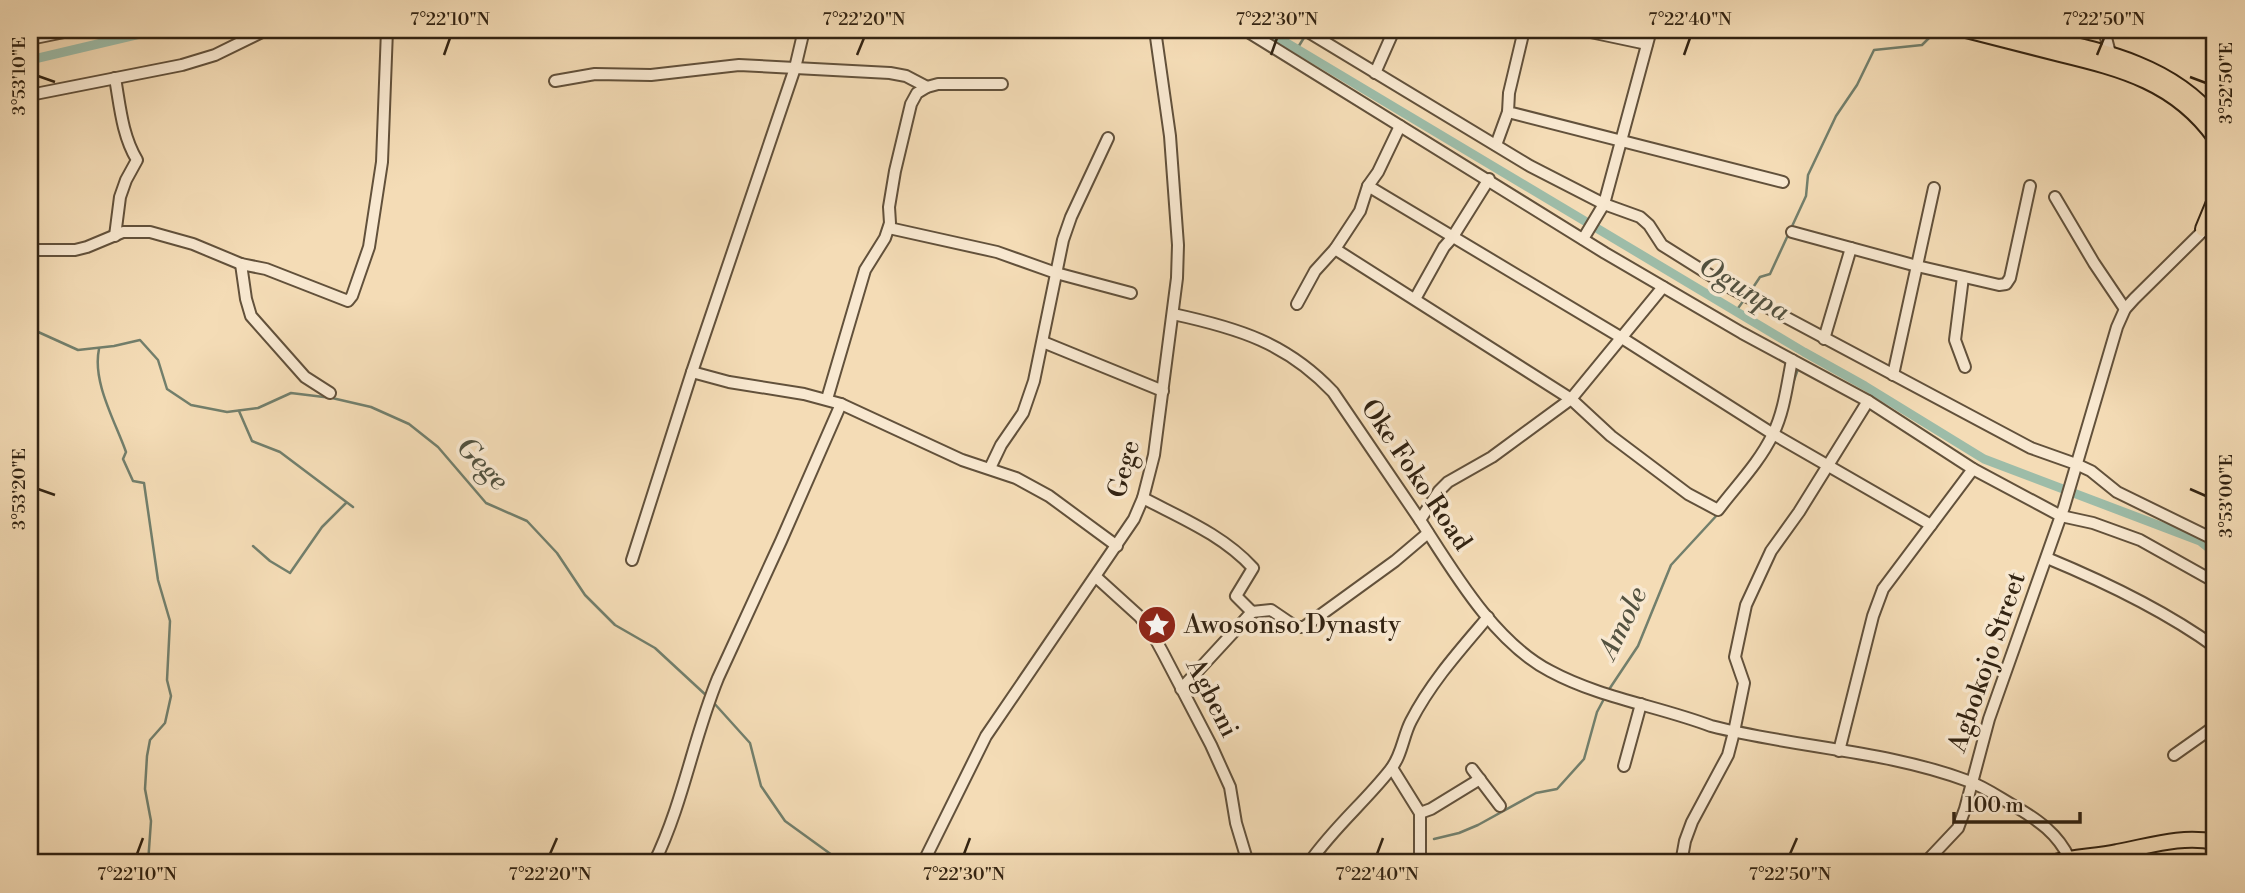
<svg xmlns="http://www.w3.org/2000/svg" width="2245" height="893" font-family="'Libre Bodoni',serif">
<rect width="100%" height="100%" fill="#f4dcb6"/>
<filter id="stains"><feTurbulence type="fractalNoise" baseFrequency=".00286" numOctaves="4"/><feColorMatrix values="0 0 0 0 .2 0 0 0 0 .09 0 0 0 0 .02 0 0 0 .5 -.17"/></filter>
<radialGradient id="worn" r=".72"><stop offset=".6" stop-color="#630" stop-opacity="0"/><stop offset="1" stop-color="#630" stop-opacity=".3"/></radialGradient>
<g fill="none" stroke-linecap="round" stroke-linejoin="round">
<g stroke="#727f6c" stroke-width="2.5">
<polyline points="1297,49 1305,36"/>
<polyline points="1748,295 1760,277 1770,274 1806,196 1808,175 1836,116 1857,85 1874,50 1922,45 1929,38"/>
<polyline points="1736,311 1744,300"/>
<polyline points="30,333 36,331 78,350 114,346 140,340 158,360 167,389 191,405 227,412 258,408 291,393 332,398 371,407 409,424 438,447 486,503 527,521 557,553 585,595 615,625 655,648 708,697"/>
<path d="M99,349C92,382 115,421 126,452L123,459L133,481L144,483L158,580L170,621L167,680L171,696L165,723L150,740L147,756L145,789L151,821L148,863"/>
<polyline points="1793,383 1799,366"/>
<polyline points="239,411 252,441 280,452 353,507"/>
<polyline points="253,546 270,561 290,573 322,527 346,503"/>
<polyline points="1608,691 1638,646 1671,565 1718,514"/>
<polyline points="713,702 750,743 761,786 785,821 843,863"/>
<polyline points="1434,839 1459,833 1478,825 1536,793 1557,789 1584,759 1597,712 1605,697"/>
</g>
<g stroke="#9dbca8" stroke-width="9">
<polyline points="1265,30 1804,352 1865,386 1984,459 2200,541 2215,553"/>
<polyline points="30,60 157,30"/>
</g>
<g stroke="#62513b" stroke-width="14">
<g id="minor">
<polyline points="1245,30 1605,253 1742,333 1868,401 1973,469 2061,516 2093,523 2140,540 2215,582"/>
<polyline points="1305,30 1530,166 1604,204 1640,217 1649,225 1662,245 1729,287 2031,448 2076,464 2091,471 2117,492 2209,537 2215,542"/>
<polyline points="1524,30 1509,93 1508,112 1783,182"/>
<polyline points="1581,30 1647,44"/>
<polyline points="2104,30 2112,61"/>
<polyline points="30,39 74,30"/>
<polyline points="1375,73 1394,30"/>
<polyline points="555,81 595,74 651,75 739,65 890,73 906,76 927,87"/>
<polyline points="30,95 182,65 215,55 266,30"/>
<polyline points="1496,145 1508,112"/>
<polyline points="1368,186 1622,338 1773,434 1931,525"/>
<polyline points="2055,197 2094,263 2125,309"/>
<polyline points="889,228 997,252 1056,273 1131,293"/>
<polyline points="1792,232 1917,266 1999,285 2006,284 2010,278 2030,186"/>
<path d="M115,236L120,197L126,180L137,160C122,135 120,106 115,78"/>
<polyline points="1583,239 1604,204 1651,30"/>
<path d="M1335,249L1571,399L1611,436L1688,494L1718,510C1737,485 1759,463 1773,434C1784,412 1787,385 1792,360"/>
<polyline points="30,250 75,250 87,247 123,232 150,232 193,244 241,264 266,269 348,301 352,296 369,247 382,162 387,30"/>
<polyline points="241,264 246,299 251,316 305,377 330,393"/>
<polyline points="1963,277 1955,340 1965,367"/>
<polyline points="1415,299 1444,247 1452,238 1489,179"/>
<polyline points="1297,304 1315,271 1335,249 1360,211 1368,186 1378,172 1400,126"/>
<path d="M1173,314C1238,328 1287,343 1333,392C1362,435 1391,477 1420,520C1453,571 1494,642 1550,671C1600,698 1658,706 1711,726C1796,748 1886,750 1968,781C1985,787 2000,798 2016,807C2038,820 2058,834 2069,858"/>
<polyline points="1824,339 1851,248"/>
<polyline points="1043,342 1163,391"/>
<polyline points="692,372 729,382 804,394 841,404 962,460 1016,478 1049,496 1117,546"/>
<polyline points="1893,375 1934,188"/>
<polyline points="827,399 865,270 885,238 890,223 889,207 895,171 911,104 917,93 927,87 938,84 1002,84"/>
<polyline points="990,468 1001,445 1023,413 1034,381 1063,240 1071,217 1108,138"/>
<path d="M1143,498C1181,518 1223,535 1253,568L1236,596L1252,612L1271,610L1296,627H1304L1395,561L1428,533"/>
<polyline points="1420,520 1439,491 1448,482 1492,457 1571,399 1663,287"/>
<path d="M2047,558C2105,582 2164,610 2215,647"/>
<polyline points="632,560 692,372 795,68 804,30"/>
<polyline points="1096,577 1139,616 1151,631 1163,653 1211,745 1230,787 1236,823 1248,863"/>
<polyline points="1181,689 1252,612"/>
<polyline points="1839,751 1873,616 1883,589 1973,469"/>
<polyline points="2174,755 2215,726"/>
<polyline points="1624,766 1641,704"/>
<polyline points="1392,768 1420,813 1420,863"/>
<polyline points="1472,769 1500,806"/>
<polyline points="1420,813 1431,809 1480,779"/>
<path d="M654,863C683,804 693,739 718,678L781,541L841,404"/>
<polyline points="923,863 986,736 1134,519 1143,498 1154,455 1177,278 1178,245 1170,136 1155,30"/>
<path d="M1309,863C1334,827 1364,803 1390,770C1402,756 1403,736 1411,721C1431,682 1460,650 1488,617"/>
<polyline points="1681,863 1685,841 1692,822 1728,755 1734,732 1744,683 1735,657 1746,605 1771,551 1799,512 1868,401"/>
<polyline points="1925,863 1958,828 1965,809 1989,719 2064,507 2117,327 2125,309 2134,299 2215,219"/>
</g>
</g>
<g stroke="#322312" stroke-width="18">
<g id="major">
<path d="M1966,30C1997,38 2028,46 2060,54C2122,69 2176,83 2215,138"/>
<path d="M2011,30C2083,48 2165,57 2215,119"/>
<polyline points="2203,229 2215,200"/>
<path d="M2052,863C2073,856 2095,857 2117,852C2150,846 2181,835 2215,842"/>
</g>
</g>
<use href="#minor" stroke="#f8e8d0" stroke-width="10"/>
<use href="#major" stroke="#f4dcb6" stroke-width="14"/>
</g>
<path fill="none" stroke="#322312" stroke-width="2.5" d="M444,55L450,38M857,55L864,38M1271,55L1277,38M1684,55L1690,38M2097,55L2104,38M38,76L55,82M2190,77L2206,83M38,489L55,495M2190,489L2206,496M137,854L143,838M550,854L557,838M964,854L970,838M1377,854L1383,838M1790,854L1797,838"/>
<defs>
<g id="sight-disc" transform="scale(2.0125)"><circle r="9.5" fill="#8f2418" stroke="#f8e8d0"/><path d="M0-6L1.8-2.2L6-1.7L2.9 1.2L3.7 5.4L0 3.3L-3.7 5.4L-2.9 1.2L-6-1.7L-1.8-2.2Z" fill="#fff"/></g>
</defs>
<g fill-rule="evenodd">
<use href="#sight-disc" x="1157" y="625"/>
</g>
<g text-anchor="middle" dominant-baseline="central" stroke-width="7" stroke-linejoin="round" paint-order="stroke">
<g font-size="26" fill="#322312" stroke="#f8e8d0">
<text transform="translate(1124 469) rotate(-75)">Gege</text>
<text transform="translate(1416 475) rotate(56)">Oke Foko Road</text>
<text transform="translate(1987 662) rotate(-71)">Agbokojo Street</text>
<text transform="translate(1212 698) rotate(63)">Agbeni</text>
</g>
<g font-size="26" fill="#322312" stroke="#f8e8d0" text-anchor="start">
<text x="1184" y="625">Awosonso Dynasty</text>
</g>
<g font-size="28" font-style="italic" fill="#52513f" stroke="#f8e8d0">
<text transform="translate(1744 289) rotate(31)">Ogunpa</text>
<text transform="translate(482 464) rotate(46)">Gege</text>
<text transform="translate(1623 623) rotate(-64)">Amole</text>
</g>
</g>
<rect width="2245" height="893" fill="none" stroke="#f4dcb6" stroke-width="77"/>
<path d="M1954 812v10h126v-10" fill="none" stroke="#322312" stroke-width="3.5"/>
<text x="1965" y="812" font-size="21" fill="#322312" stroke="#f8e8d0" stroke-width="5" paint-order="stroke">100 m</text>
<rect x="38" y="38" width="2168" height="816" fill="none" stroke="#322312" stroke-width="2.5"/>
<g font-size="18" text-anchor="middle" fill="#322312">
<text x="450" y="25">7°22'10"N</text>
<text x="864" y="25">7°22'20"N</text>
<text x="1277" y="25">7°22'30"N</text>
<text x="1690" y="25">7°22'40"N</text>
<text x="2104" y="25">7°22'50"N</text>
<text transform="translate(19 76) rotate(-90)" y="6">3°53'10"E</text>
<text transform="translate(2226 83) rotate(-90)" y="6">3°52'50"E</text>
<text transform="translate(19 489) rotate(-90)" y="6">3°53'20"E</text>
<text transform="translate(2226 496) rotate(-90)" y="6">3°53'00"E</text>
<text x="137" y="880">7°22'10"N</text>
<text x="550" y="880">7°22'20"N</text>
<text x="964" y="880">7°22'30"N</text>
<text x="1377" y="880">7°22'40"N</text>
<text x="1790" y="880">7°22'50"N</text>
</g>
<rect width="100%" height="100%" filter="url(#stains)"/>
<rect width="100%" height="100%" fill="url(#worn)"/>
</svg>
